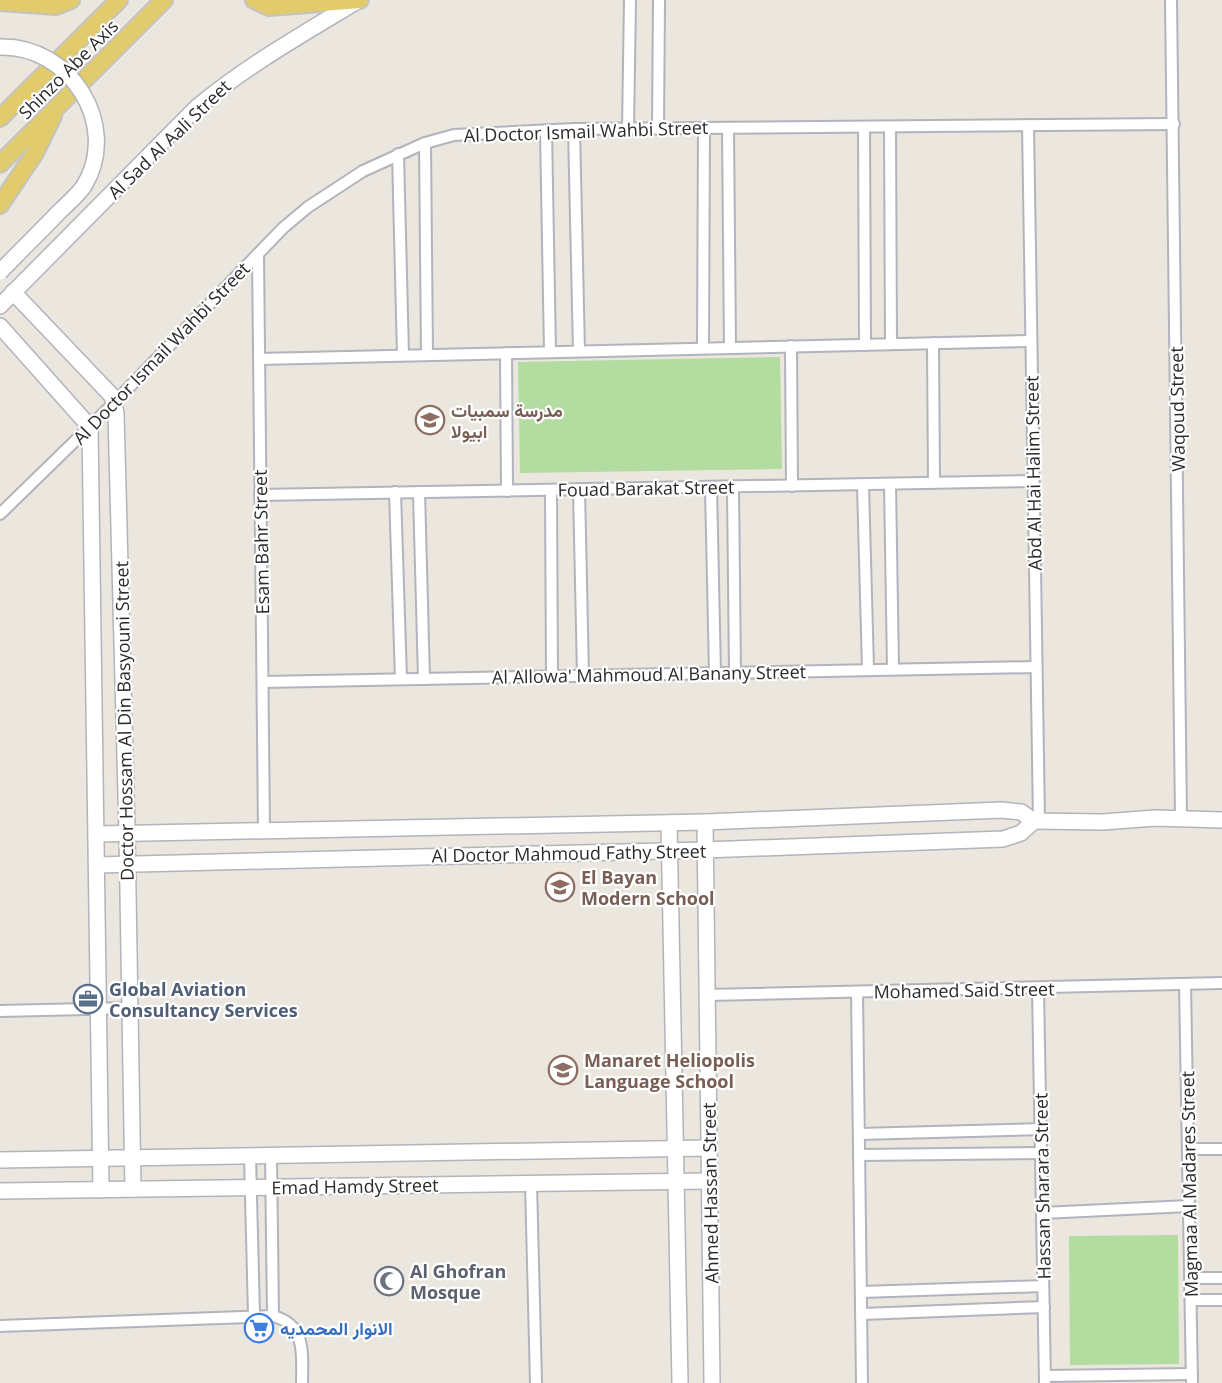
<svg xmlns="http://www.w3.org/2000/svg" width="1222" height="1383" font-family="'Open Sans',Vazirmatn,sans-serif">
<rect width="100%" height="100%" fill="#ebe6de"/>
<g fill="#b2dca0">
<polygon points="780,357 782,469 520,473 518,362"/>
<polygon points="1178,1235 1179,1364 1070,1365 1069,1236"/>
</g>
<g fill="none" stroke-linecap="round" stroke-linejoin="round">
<g stroke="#b1b4bd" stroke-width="14">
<g id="street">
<polyline points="1171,0 1181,818"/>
<polyline points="1028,125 1039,821"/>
<polyline points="864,127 865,345"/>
<polyline points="890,127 891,344"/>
<polyline points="728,128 730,348"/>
<polyline points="574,129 579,351"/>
<polyline points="628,129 630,0"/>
<polyline points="658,129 659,0"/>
<polyline points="546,130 550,352"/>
<polyline points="425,143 427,355"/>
<polyline points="398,154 403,355"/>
<polyline points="258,254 264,830"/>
<polyline points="933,343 934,483"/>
<polyline points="791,346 792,486"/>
<polyline points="703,348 704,128"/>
<polyline points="506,353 507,491"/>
<polyline points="259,359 1031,341"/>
<polyline points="890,484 893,669"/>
<polyline points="863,485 868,669"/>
<polyline points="711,487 715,673"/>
<polyline points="733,487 735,673"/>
<polyline points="579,489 583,676"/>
<polyline points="551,490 552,676"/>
<polyline points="395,492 401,679"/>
<polyline points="419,492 424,679"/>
<polyline points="260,495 1032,481"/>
<polyline points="0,514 114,403 283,228 308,207 363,171 425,143 454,135 574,129 1174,124"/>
<polyline points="263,682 1036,667"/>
<polyline points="1185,984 1192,1383"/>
<polyline points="1038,989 1045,1383"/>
<polyline points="857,992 862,1383"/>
<polyline points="707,995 1222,983"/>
<polyline points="0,1011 130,1008"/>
<polyline points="859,1134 1041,1129"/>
<polyline points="1188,1149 1222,1149"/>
<polyline points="859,1155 1041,1153"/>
<polyline points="250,1156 254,1315"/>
<polyline points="271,1156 273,1316"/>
<polyline points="531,1183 536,1383"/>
<polyline points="1042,1213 1189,1206"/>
<polyline points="1191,1278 1222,1278"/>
<polyline points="861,1292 1043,1286"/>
<polyline points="1191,1300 1222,1300"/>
<polyline points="862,1314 1044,1307"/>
<path d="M0,1326L273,1316C307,1325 302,1355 302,1383"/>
<polyline points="1045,1376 1192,1374"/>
</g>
</g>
<g stroke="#b1b4bd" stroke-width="18">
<g id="secondary">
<polyline points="13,292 112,396 116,413 127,833 133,1189"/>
<path d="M0,306L196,108C246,66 303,34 359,0"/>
<polyline points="0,326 90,427 101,1190"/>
<polyline points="705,822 712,1383"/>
<polyline points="669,823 680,1383"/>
<polyline points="97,834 705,822 1002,810 1021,812 1034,821 1103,822 1155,818 1222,820"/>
<polyline points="97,865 705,850 1003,839 1021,833 1034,821"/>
<polyline points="0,1160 709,1148"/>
<polyline points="0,1191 709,1181"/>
</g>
</g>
<g stroke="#c3c3c3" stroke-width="20">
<g id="primary">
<polyline points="254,0 269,7 360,0"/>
<polyline points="0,2 56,6 71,0"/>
<polyline points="0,118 119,0"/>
<polyline points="0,164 164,0"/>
<polyline points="0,205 35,153 53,116"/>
</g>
</g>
<use href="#street" stroke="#fff" stroke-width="10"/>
<use href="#secondary" stroke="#fff" stroke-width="15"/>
<use href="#primary" stroke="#e2cb6c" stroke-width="16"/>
<g stroke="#b1b4bd" stroke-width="18" stroke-linecap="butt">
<path id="secondary-bridge" d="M0,47C70,45 121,125 84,186C77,196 66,205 58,213C39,233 19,252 0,272"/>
</g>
<use href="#secondary-bridge" stroke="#fff" stroke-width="15"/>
</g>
<defs>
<g id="school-ring" transform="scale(1.5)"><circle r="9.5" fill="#fff" stroke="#8d6e63" stroke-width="1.5"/><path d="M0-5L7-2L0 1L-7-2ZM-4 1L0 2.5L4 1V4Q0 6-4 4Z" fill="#8d6e63"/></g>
<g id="office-ring" transform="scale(1.5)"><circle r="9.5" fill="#fff" stroke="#5c6f8a" stroke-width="1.5"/><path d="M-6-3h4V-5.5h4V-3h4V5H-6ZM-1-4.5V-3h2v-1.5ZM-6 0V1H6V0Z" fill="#5c6f8a"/></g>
<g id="mosque-ring" transform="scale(1.5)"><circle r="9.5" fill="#fff" stroke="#6b7280" stroke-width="1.5"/><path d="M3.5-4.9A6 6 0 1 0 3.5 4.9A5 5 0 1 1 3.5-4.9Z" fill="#6b7280"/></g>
<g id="supermarket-ring" transform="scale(1.5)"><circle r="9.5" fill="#fff" stroke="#3f7fe0" stroke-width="1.5"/><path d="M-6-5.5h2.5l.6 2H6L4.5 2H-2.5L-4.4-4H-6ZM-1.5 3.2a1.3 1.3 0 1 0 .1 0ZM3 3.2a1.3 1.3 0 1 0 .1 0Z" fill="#3f7fe0"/></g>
</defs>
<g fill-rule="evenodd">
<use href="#school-ring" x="430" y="420"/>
<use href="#school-ring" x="560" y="887"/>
<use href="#office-ring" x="88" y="999"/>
<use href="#school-ring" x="563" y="1070"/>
<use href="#mosque-ring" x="389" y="1281"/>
<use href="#supermarket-ring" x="259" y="1328"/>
</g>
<g text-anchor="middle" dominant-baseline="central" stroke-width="4.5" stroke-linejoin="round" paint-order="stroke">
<g font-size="18" fill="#2a2a2a" stroke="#fff">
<text transform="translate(68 69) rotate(-45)">Shinzo Abe Axis</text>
<text transform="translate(586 131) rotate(-2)">Al Doctor Ismail Wahbi Street</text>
<text transform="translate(169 139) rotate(-44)">Al Sad Al Aali Street</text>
<text transform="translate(161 353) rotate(-46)">Al Doctor Ismail Wahbi Street</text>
<text transform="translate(1177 409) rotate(-91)">Waqoud Street</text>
<text transform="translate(1033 473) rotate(-91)">Abd Al Hai Halim Street</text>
<text transform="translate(646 488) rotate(-1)">Fouad Barakat Street</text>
<text transform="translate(261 542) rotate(-91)">Esam Bahr Street</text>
<text transform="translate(649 674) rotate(-1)">Al Allowa' Mahmoud Al Banany Street</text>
<text transform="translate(124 721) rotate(-91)">Doctor Hossam Al Din Basyouni Street</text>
<text transform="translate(569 853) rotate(-1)">Al Doctor Mahmoud Fathy Street</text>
<text transform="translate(964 990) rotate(-1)">Mohamed Said Street</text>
<text transform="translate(1189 1184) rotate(-91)">Magmaa Al Madares Street</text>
<text transform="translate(355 1186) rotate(-1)">Emad Hamdy Street</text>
<text transform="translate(1042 1186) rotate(-91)">Hassan Sharara Street</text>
<text transform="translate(710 1193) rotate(-91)">Ahmed Hassan Street</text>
</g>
<g font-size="18" font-weight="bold" fill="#785e54" stroke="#fff" text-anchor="start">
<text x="451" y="410">مدرسة سمبيات<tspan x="451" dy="21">ابيولا</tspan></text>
<text x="581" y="877">El Bayan<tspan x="581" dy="21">Modern School</tspan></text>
<text x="584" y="1060">Manaret Heliopolis<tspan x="584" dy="21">Language School</tspan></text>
</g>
<g font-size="18" font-weight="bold" fill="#4e5e75" stroke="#fff" text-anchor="start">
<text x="109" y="989">Global Aviation<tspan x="109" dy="21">Consultancy Services</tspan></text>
</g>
<g font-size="18" font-weight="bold" fill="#5b616d" stroke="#fff" text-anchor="start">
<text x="410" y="1271">Al Ghofran<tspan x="410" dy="21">Mosque</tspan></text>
</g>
<g font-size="18" font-weight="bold" fill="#366cbe" stroke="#fff" text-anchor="start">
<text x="280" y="1328">الانوار المحمديه</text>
</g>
</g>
</svg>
